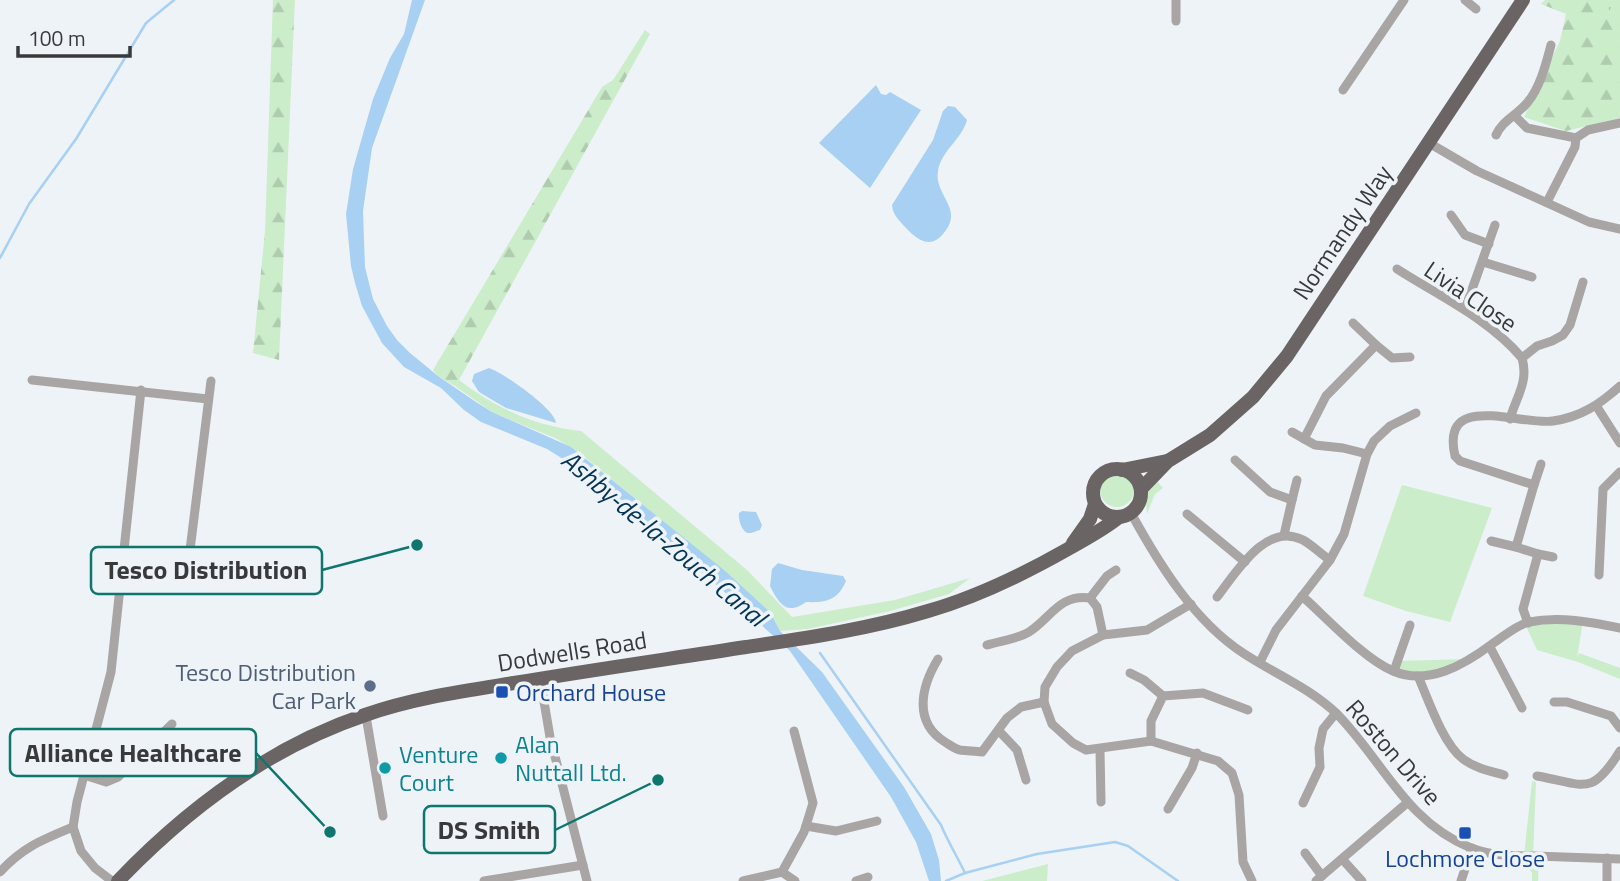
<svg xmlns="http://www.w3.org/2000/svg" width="1620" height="881" font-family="'Titillium Web',sans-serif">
<defs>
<pattern id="forest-firs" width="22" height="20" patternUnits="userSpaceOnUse" patternTransform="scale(1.75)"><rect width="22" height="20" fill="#cbedca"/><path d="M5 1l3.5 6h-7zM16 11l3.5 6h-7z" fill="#afccae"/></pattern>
<pattern id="park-tufts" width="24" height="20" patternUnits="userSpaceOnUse" patternTransform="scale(1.75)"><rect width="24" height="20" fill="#cbedca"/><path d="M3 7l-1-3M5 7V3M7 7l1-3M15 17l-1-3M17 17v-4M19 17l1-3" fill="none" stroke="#afccae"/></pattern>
</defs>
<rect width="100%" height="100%" fill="#eef3f8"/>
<g fill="#cbedca">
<path d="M459,380C498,409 532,425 581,431L747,570L792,617L895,600L970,578L949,594L890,611L808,629L780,631L770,612L738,583L581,454L557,439L492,412L455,386Z"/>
<circle cx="1117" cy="490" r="17"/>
<polygon points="1154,478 1163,488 1155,494 1147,514 1145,493"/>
<polygon points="1402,485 1492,508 1450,622 1406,611 1363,596"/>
<polygon points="1583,621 1577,658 1579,653 1620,668 1620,679 1578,662 1537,650 1525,624"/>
<path d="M1469,659C1445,674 1422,675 1395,670L1397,661Z"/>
<polygon points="1532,781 1536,782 1533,856 1539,857 1538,881 1532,881 1532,872 1530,871 1533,856 1524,856"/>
<polygon points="1048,864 1047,881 982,881"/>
</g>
<g fill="url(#forest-firs)">
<polygon points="273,0 295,0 279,360 253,353 265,231"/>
<polygon points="1545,0 1620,0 1620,118 1566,131 1524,117 1560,41 1566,14 1541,4"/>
<polygon points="645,30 650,34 459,380 455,386 438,376 433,370 602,87 613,80"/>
</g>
<polygon fill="url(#park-tufts)" points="1603,0 1620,0 1620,27"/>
<g fill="#a7d0f3">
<polygon points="412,0 425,0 372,148 363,211 365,267 373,299 387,326 397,340 410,353 438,376 476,402 492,412 571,447 724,570 770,612 780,631 822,672 904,787 931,834 939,860 941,881 929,881 916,842 891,797 790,651 720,588 576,467 547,449 481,422 464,410 441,388 404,367 382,343 362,306 355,283 351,266 346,214 353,169 373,99 390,58 404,34"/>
<polygon points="876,85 881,94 886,95 890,92 921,110 870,188 819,143"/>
<path d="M948,106L955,107L967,120C962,139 941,151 938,171C934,193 960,207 948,227C934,250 921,244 905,227C898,219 893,215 892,205L933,140L943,111Z"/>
<path d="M489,368C504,373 555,409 556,423L506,408L479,392L472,381L474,374Z"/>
<path d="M742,511L756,512L762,525L760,530C757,530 754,533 750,533C742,534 738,519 739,513Z"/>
<path d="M778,563L802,570L843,576L846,581C838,600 826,603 806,602C787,616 779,604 770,586L772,569Z"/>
</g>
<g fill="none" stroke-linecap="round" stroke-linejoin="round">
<g stroke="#a7d0f3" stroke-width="2.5">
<polyline points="0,258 29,204 76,139 146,23 174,0"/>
<path d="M820,653L941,825C948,842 957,856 965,873"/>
<polyline points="946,881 965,873 1037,854 1115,842 1128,846 1178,881"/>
</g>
<g stroke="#a8a5a4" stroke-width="9">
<polyline points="1176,0 1176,21"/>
<polyline points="1465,0 1476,9"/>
<polyline points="1343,90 1404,0"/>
<polyline points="1515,116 1527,128 1576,138"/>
<path d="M1496,135C1503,120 1516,116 1527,103C1540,88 1546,64 1551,45"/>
<polyline points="1429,143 1477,171 1589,222 1620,229"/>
<polyline points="1547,202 1575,147 1576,138 1588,130 1620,123"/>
<polyline points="1451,215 1465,235 1489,244"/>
<polyline points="1483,262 1532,277"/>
<path d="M1397,269C1439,296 1488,318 1522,358"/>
<polyline points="1465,309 1495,225"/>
<polyline points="1353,323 1376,345"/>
<polyline points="32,380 208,399"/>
<polyline points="1597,407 1620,443"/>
<path d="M1510,419C1516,397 1529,382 1522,358L1537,346L1552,341L1563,335L1570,325L1583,282"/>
<polyline points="1292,432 1315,445 1343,448 1367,454"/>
<polyline points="1304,439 1326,396 1376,345 1392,358 1410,357"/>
<polyline points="1235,460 1270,492 1292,500 1284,535"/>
<polyline points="1534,485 1541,464"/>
<polyline points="1292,500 1297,480"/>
<path d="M1131,513C1159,564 1194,621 1243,653C1275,674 1310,688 1337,714C1383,761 1406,822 1471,848C1492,856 1514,856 1535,856C1563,857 1592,858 1620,859"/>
<polyline points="1187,514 1245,562"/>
<polyline points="1491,541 1516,547"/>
<polyline points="124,553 207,561"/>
<polyline points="1538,554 1553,557"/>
<polyline points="189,558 211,381"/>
<polyline points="1599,575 1603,489 1620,472"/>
<path d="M1302,596C1326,617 1364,659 1393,671C1428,686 1464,665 1492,644C1503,637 1516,625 1529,622C1560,616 1590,622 1620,628"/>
<path d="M1217,597C1236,573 1266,521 1303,540C1312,545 1321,554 1330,560"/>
<polyline points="1090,598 1107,576 1116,570"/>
<polyline points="1191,604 1147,630 1103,635 1072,651 1057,667 1045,687 1044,702 1052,724 1073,743 1086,750 1151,741 1218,761 1232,773 1239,795 1243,862 1252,881"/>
<path d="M1528,623L1523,609L1538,554L1516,547L1534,485L1460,461L1455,456C1440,390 1520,426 1553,421C1581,417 1600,404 1620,386"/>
<path d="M987,645C999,641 1018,639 1029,632C1051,618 1059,594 1090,598L1097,607L1103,635"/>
<polyline points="1490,647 1522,708"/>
<path d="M938,659C921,687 913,722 945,742C950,745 955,749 960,750C967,751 975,751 982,752L1007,718L1021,707L1044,702"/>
<polyline points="1260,662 1276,630 1330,560 1344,534 1367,454 1374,441 1390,426 1416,413"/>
<polyline points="1394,671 1410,625"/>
<polyline points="1130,673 1144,680 1163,696"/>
<path d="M1418,676C1428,699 1443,744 1463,759C1475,768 1490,771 1504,775"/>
<polyline points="540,678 550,737 587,881"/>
<polyline points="1554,702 1567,702 1611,716 1620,728"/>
<polyline points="364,715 367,722 383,816"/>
<polyline points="999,731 1017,750 1026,780"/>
<polyline points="1151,741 1151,721 1163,696 1203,693 1248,710"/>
<polyline points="1100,750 1101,802"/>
<polyline points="84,775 106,782 118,777 172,724"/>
<path d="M1537,776C1584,784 1591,798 1620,751"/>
<polyline points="1303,803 1320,767 1319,748 1323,729 1336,713"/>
<polyline points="1168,809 1192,768 1197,753"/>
<polyline points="806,826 836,831 877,821"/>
<polyline points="1305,853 1322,876"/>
<polyline points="1343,860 1362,881"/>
<path d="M0,872C23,847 42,840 73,827"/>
<polyline points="782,872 795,881"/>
<polyline points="112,881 95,868 81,851 73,827 77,802 111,672 141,390"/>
<polyline points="484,881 583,865"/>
<polyline points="743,881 782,872 804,832 813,803 794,731"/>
<polyline points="856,881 868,877"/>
<polyline points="1316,881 1407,803"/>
<polyline points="1461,881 1472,848"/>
<polyline points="1607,881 1607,858"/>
</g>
<g stroke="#6a6564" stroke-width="14">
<circle cx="1117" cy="493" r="24"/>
<polyline points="1122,470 1167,461"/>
<polyline points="1141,489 1168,461 1210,435 1253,397 1287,356 1523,0"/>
<polyline points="1073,543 1090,519 1095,504"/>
<path d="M118,881C187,809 270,747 365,715C413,698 464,691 514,683C591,670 669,659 746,647C807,638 869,629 928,611C977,597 1024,574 1068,549C1085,539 1103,530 1119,517"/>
</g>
</g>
<circle fill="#5c6f8a" stroke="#eef3f8" stroke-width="2.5" cx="370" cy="686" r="7"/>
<g fill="#1a4fb4" stroke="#eef3f8" stroke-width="2.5">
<rect x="495" y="685" width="14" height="14" rx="3.5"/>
<rect x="1458" y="826" width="14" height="14" rx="3.5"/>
</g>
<g fill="#0f9aa8" stroke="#eef3f8" stroke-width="2.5">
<circle cx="501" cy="758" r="7"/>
<circle cx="385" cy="768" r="7"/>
</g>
<g text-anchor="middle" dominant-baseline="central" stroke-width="7" stroke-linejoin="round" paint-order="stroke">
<g font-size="24" fill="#37393b" stroke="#eef3f8">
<text transform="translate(1342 232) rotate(-56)">Normandy Way</text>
<text transform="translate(1471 296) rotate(34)">Livia Close</text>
<text transform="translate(572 651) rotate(-9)">Dodwells Road</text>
<text transform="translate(1394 752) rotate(49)">Roston Drive</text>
</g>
<g font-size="24" fill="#4e5e75" stroke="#eef3f8" text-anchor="end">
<text x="356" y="672">Tesco Distribution<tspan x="356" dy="28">Car Park</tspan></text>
</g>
<g font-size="24" fill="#164399" stroke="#eef3f8" text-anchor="start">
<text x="516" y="692">Orchard House</text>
<text x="1465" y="858" text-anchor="middle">Lochmore Close</text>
</g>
<g font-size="24" fill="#0d838f" stroke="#eef3f8" text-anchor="start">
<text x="515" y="744">Alan<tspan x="515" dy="28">Nuttall Ltd.</tspan></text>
<text x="399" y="754">Venture<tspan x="399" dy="28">Court</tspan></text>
</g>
<g font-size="26" font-style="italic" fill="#023455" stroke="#eef3f8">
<text transform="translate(664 538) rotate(40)">Ashby-de-la-Zouch Canal</text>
</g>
</g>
<path fill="none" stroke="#0f766e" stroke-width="2.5" d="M417 545L322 570M330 832L256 753M658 780L555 830"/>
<g fill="#0f766e" stroke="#eef3f8" stroke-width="2.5">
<circle cx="417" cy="545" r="7"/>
<circle cx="330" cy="832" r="7"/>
<circle cx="658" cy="780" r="7"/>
</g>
<g fill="#eef3f8" stroke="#0f766e" stroke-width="2.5">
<rect x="91" y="547" width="231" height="47" rx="7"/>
<rect x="10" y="729" width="246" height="47" rx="7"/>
<rect x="424" y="806" width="131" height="47" rx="7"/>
</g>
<g font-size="26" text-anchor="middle" font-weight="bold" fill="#37393b">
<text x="206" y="579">Tesco Distribution</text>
<text x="133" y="762">Alliance Healthcare</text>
<text x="489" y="839">DS Smith</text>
</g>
<path d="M18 46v10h112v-10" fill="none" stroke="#37393b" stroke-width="3.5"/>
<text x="28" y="46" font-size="21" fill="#37393b" stroke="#eef3f8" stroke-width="5" paint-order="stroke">100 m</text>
</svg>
